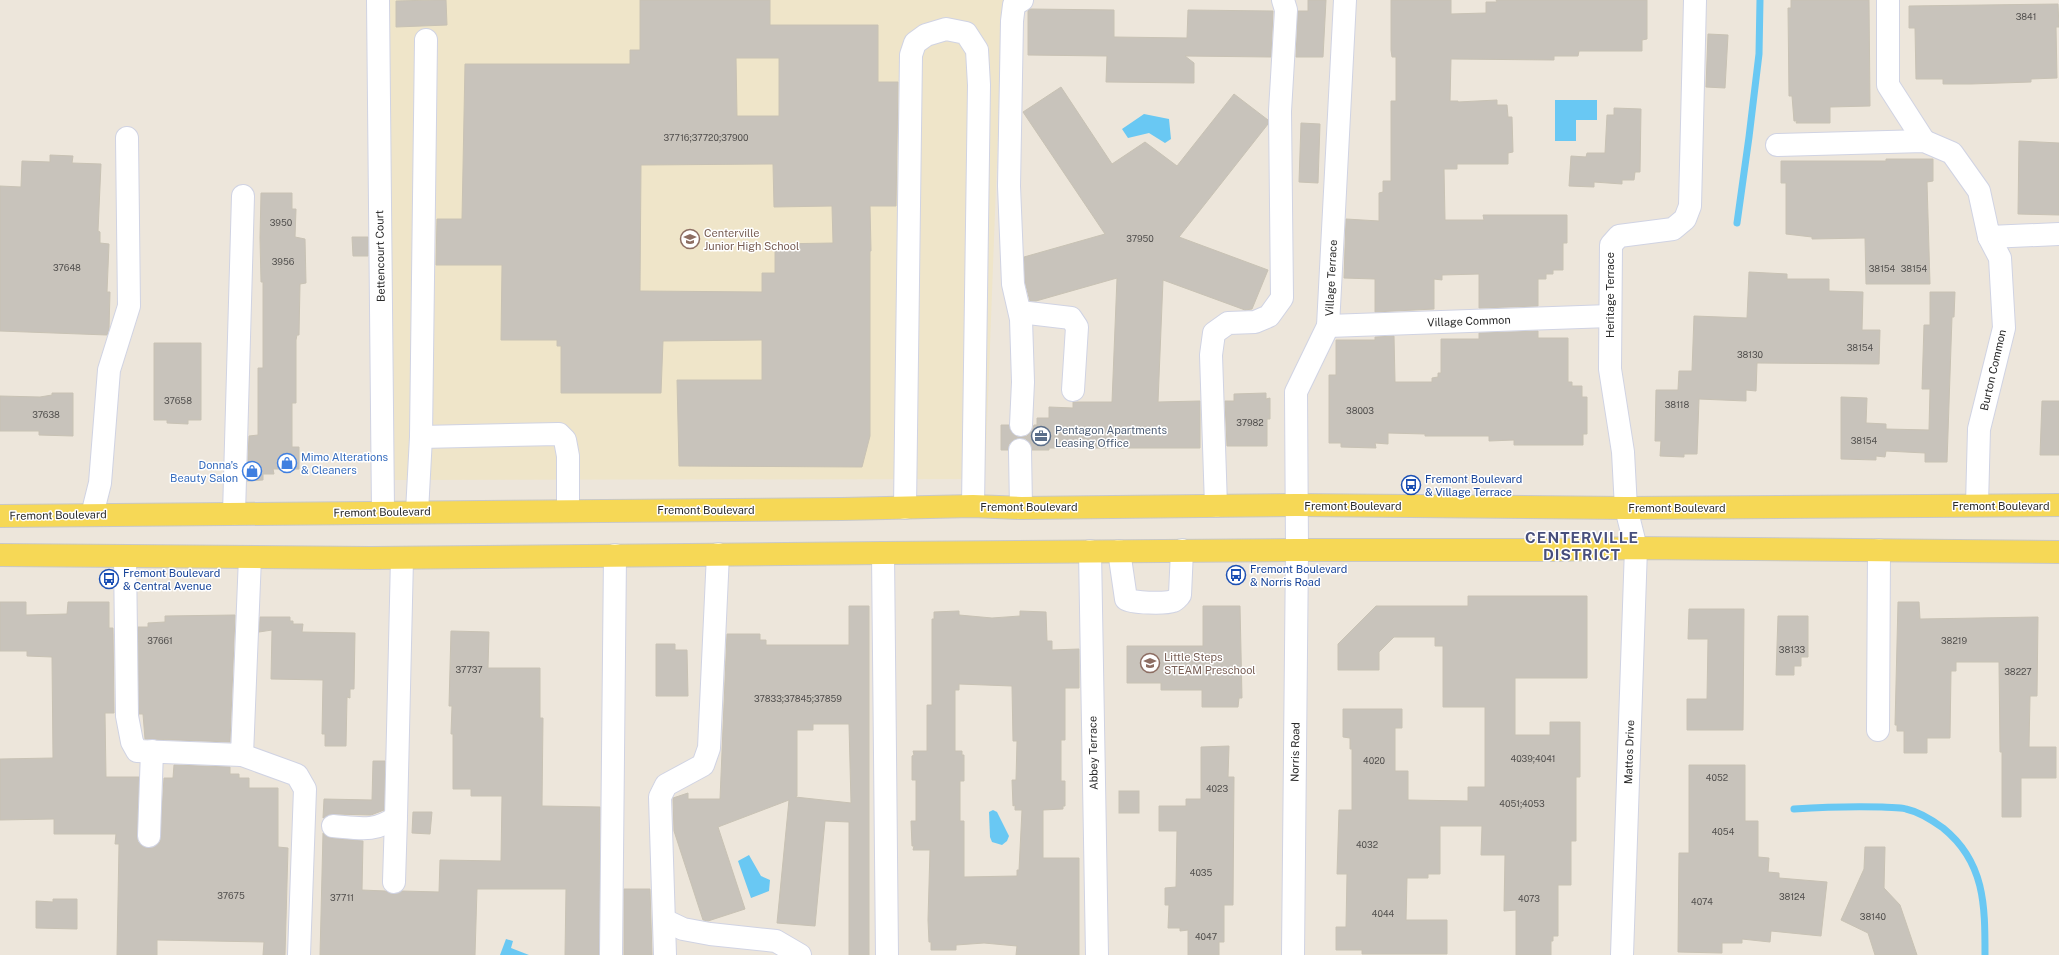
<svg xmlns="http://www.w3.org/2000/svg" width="2059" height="955" font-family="'Public Sans',sans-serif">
<rect width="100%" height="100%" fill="#ede6db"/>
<polygon fill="#efe5c9" points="383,0 1003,0 985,479 391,480"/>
<g fill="#69c8f3">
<polygon points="1555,100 1597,100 1597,120 1576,120 1576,141 1555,141"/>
<polygon points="1144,114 1169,119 1171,139 1165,143 1149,133 1128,138 1122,129"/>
<polygon points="993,810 997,812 1009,836 1007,841 1002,845 992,842 990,837 989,812"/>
<polygon points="749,855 761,876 770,880 769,891 751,898 738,861"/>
<polygon points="506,939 513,941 511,948 529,955 500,955"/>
</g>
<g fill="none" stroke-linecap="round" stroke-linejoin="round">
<g stroke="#69c8f3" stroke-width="7">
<polyline points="1737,223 1749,137 1759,54 1760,0"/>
<path d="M1794,809C1824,807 1852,806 1882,807C1890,808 1899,807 1906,809C1920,812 1932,820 1943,828C1985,862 1985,905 1985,955"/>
</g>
</g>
<g fill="#c8c3bb" stroke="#c8c2b4" fill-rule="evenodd">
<polygon points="434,0 446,0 447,25 396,27 396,1"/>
<path d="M640,0H770V25H878V82H898L896,206H870L871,251H870V436L862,467L679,466L677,380H762V340L663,341L661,393H561V346H557V340H501L502,265H436L437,219H462L465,64H630V50H640ZM736,58H779V116H737ZM773,164L774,207L832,206L833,243L775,244V273H762V292L640,291L641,165Z"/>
<polygon points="1308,0 1326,0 1323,57 1296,57 1298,11 1308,11"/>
<polygon points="1391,0 1451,0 1451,14 1486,13 1486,2 1497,2 1496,0 1647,0 1647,39 1642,40 1642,51 1579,51 1578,56 1554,56 1554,60 1451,59 1450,101 1458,101 1458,102 1497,100 1497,105 1507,105 1508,117 1512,117 1513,152 1508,153 1508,164 1457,164 1457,169 1444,169 1445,220 1484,220 1483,215 1567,215 1567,243 1563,243 1563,270 1553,270 1553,274 1546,274 1546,279 1538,279 1538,306 1479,308 1479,274 1442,275 1442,280 1434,279 1434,309 1375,312 1375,279 1344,278 1346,219 1379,221 1379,193 1383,192 1383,181 1391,181 1391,101 1396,101 1396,57 1392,57 1391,50"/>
<polygon points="1791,0 1869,0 1870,106 1830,107 1830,123 1796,123 1797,121 1794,121 1792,96 1789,96 1788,8 1791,8"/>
<polygon points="2058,4 2059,27 2056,27 2057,78 2031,79 2031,82 1971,84 1943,84 1943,79 1916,79 1915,28 1909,28 1909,6"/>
<polygon points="1030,9 1114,10 1114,37 1187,38 1188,10 1273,11 1271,57 1185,56 1194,63 1194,83 1106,82 1107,56 1028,55 1028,11"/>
<polygon points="1708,34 1728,35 1725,88 1706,87"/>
<polygon points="1061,87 1112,164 1145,142 1177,166 1234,94 1268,120 1268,124 1179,237 1268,270 1252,309 1245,310 1163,280 1158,402 1200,401 1200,448 1049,448 1049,450 1032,450 1030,443 1026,439 1020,438 1013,440 1009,444 1008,450 1001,450 1001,425 1009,425 1014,435 1021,437 1027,436 1032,431 1034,425 1037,425 1037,418 1049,418 1049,407 1073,408 1073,402 1112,402 1117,278 1036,301 1030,301 1025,282 1024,257 1105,234 1023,112"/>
<polygon points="1614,108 1641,109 1640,172 1635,172 1634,180 1622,180 1622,184 1594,182 1594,187 1569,186 1571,156 1586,157 1587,153 1605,153 1607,115 1614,115"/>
<polygon points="1301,123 1320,124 1318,183 1299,182"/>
<polygon points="2019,141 2059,143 2059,215 2018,214"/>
<polygon points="50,155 73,156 72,163 101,164 98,231 100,232 100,243 109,244 107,292 110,292 109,329 107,335 0,331 0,186 21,187 22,161 50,162"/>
<polygon points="1886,159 1933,159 1933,181 1927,182 1930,284 1866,284 1865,238 1812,239 1812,237 1786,234 1786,183 1781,183 1781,161 1886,161"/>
<polygon points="261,193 292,193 292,209 296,209 295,237 305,239 306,283 300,284 299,335 297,335 296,340 296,403 292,403 292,447 299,447 299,469 273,469 274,474 263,474 263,480 247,481 249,436 258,435 258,368 263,368 263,282 261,282 260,238"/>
<polygon points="352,237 368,237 368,256 353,256"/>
<polygon points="1749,272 1787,274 1787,279 1829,279 1829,291 1863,292 1862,330 1880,330 1879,364 1757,363 1756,391 1746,390 1746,401 1699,399 1697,454 1684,454 1684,457 1660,456 1661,441 1655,441 1656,390 1678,390 1679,371 1692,371 1694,316 1747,318"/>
<polygon points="1930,292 1955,292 1954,317 1952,317 1947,462 1925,462 1925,453 1886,451 1885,457 1876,456 1876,460 1841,459 1841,397 1867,398 1866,423 1886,424 1886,429 1929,430 1930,389 1922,389 1924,325 1930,325"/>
<polygon points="1538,331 1538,338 1568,338 1568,382 1572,382 1572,386 1582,386 1582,397 1587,397 1587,434 1583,434 1583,445 1514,445 1514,440 1489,441 1489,436 1425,436 1425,434 1388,433 1388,444 1375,443 1376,448 1341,447 1341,443 1329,443 1329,375 1336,375 1336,340 1375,340 1375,337 1394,336 1395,382 1432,382 1432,378 1438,377 1438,373 1441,373 1441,339 1479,339 1479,333"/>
<polygon points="154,343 201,343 201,420 188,420 188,424 167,423 167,420 154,420"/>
<polygon points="52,393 73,393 73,436 39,435 39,431 0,431 0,396 40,397 52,395"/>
<polygon points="1266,393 1266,399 1270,398 1270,419 1267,419 1267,446 1227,446 1225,401 1234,401 1234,394"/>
<polygon points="2042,401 2059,401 2059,455 2040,455"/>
<polygon points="1468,596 1587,596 1587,678 1515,678 1515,735 1550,735 1550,722 1580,722 1580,777 1576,777 1576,841 1571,841 1571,885 1558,885 1558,936 1553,936 1553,941 1551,941 1551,955 1516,955 1516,910 1504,911 1505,855 1481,855 1482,826 1440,826 1440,874 1428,874 1428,878 1407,878 1406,920 1447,920 1447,954 1362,954 1362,950 1336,950 1336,927 1346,927 1347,874 1337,874 1339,810 1352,810 1352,749 1350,749 1350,738 1343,737 1343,709 1402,709 1402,728 1395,728 1395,771 1408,771 1408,800 1468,801 1468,787 1485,787 1485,707 1443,707 1443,646 1435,646 1435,637 1394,637 1379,652 1379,670 1338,670 1338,644 1376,606 1468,606"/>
<polygon points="0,602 26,602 26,615 67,614 68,602 109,602 109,628 113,628 114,713 105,713 106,777 139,777 137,836 138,842 142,846 148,848 154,847 160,842 164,778 173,778 174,765 230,767 230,774 239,774 239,778 249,778 249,788 278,788 278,847 288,848 285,955 263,955 264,942 157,940 157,955 117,955 119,844 115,844 116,834 54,834 54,819 0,820 0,759 53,758 52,657 27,656 27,651 0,651"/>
<polygon points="1898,602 1919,602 1920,619 2038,617 2037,696 2030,696 2029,747 2056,747 2056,778 2021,778 2021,817 2002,817 2002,752 2000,752 1999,662 1956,662 1956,671 1951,671 1950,738 1927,738 1927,753 1904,753 1904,731 1897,731 1897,725 1895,725"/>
<path d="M849,606H869V955H849V822L825,821L815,926L777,923L789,800L718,827L745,909L708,921L703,920L674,831L673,798L688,793V799H720L727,634H760V640H766V645H849ZM813,724H849L851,803L795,797L797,796V730H813Z"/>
<polygon points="1203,606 1240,606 1242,698 1239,698 1238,707 1202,707 1202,690 1161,690 1161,683 1127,683 1127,646 1203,646"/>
<polygon points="1689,609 1744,609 1743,730 1687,730 1687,699 1707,699 1708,639 1688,639"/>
<path d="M959,611V615L992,618L1020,616V611L1046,612L1047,641H1052V650L1079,649V688H1065V740H1061V781H1065V806H1063V809L1043,810V858H1079V955H1016L1017,946L984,943L956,945V950H931V942H929L928,920L930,850H913L914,846H912L911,821H916V780H912V756L914,755L913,751H927V705H932V619H934V612ZM959,684L1012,686L1013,741H1017L1016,780H1012L1013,806L1015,805V810H1022L1019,870H1017V876L964,877V821H960V781H964V755H962V751H955V690H959Z"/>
<polygon points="235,615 230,742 145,739 143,714 139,714 138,627 148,627 148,623 165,622 165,616"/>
<polygon points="1778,616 1808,616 1808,657 1801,657 1801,666 1794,666 1794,675 1776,675"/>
<polygon points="260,617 290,617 290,621 293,621 293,624 303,624 302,632 355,633 354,689 350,689 350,698 347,697 346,746 325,746 325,734 322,734 323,680 271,679 272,630 259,632"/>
<polygon points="451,631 489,632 488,668 540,668 540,718 543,718 542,806 600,807 599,955 565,955 566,889 477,889 475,955 320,955 323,833 332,838 363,841 362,890 385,891 393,894 402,891 439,892 440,860 501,861 502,796 471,796 471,789 453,789 453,734 451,734 452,706 449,706"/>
<polygon points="656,644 675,644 675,650 687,650 688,696 656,696"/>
<polygon points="1229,746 1228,777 1234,777 1233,905 1224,905 1224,942 1219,942 1219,955 1188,955 1188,930 1180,931 1180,928 1168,928 1169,905 1165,905 1165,888 1176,887 1177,831 1159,831 1159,806 1186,806 1186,799 1201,799 1201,747"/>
<polygon points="373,761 385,761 384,810 371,815 334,814 323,818 324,799 372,800"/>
<polygon points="1689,765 1745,765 1745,821 1758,821 1758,857 1769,858 1768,872 1779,873 1779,878 1827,882 1821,936 1771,931 1770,942 1742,939 1742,943 1722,943 1722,953 1678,952 1679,853 1689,853"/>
<rect x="1119" y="791" width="20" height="22"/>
<polygon points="413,812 432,812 430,834 412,833"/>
<polygon points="1865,847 1885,847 1884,888 1900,905 1917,955 1875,955 1868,933 1841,920 1864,869"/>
<polygon points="624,889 650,889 652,955 624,955"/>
<polygon points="53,899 77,899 77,929 36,928 36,901 53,902"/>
</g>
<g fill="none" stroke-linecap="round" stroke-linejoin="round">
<g stroke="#d0d3e3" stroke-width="24">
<g id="minor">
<polyline points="378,0 383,512"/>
<polyline points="1888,0 1888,85 1924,141"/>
<polyline points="1777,145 1924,141 1952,153 1979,191 1989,237 2059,234"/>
<polyline points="1020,312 1071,318 1077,327 1073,390"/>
<polyline points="1328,326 1610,316"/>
<polyline points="1021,425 1023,382 1021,319 1013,284 1009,186 1012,21 1014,5 1022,0"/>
<polyline points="421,437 559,434 565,440 568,456 568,511"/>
<polyline points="1020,450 1021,508"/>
<polyline points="1977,505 1979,429 2004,328 2000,258 1989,237"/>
<polyline points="1216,506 1211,355 1214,333 1228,323 1255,322 1269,316 1282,298 1280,111 1286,10 1283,0"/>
<polyline points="905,508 911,55 915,43 926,35 946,29 966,33 977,50 979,85 973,506"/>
<polyline points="417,512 421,437 426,40"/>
<polyline points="234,514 243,196"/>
<polyline points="92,515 100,483 109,370 129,306 127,138"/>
<polyline points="1090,551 1097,955"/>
<path d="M1119,551L1126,599C1132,603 1165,604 1173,601C1176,600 1178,597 1180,595L1182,550"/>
<polyline points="883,553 887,955"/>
<polyline points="125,556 127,716 132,742 137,751 242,755 250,557"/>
<polyline points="1878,730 1879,550"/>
<polyline points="242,755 297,775 305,789 299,955"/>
<path d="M333,826C358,828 375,833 396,817L402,558"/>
<polyline points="149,836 152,751"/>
<polyline points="394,882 396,817"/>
<polyline points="664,920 683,929 710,934 776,941 800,955"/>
<polyline points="611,955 615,555"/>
<polyline points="665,955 660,797 666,785 703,765 709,748 718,554"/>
<polyline points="1293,955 1297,550 1296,392 1328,326 1345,0"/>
<polyline points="1622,955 1636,548 1626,508 1623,452 1610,369 1611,245 1619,236 1673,229 1685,219 1690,206 1695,0"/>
</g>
</g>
<g stroke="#c8c8c8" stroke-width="24">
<g id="major">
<polyline points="0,516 842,509 973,506 1021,508 1297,505 1626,508 2059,505"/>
<polyline points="0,555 371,558 883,553 1297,550 1552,550 1636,548 2059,552"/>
</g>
</g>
<use href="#minor" stroke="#fff" stroke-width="22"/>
<use href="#major" stroke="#f6d856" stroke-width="22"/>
</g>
<defs>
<g id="school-ring" transform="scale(1)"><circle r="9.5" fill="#fff" stroke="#8d6e63" stroke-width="1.5"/><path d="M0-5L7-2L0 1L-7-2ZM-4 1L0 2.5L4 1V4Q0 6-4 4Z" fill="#8d6e63"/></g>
<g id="office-ring" transform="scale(1)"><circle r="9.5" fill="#fff" stroke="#5c6f8a" stroke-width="1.5"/><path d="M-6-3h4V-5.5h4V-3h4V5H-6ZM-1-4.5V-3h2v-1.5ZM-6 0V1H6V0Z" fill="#5c6f8a"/></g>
<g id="shop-ring" transform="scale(1)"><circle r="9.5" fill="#fff" stroke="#3f7fe0" stroke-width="1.5"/><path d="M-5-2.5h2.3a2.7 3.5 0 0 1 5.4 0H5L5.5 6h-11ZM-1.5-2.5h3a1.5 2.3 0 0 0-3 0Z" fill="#3f7fe0"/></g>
<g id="bus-ring" transform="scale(1)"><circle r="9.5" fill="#fff" stroke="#1a4fb4" stroke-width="1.5"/><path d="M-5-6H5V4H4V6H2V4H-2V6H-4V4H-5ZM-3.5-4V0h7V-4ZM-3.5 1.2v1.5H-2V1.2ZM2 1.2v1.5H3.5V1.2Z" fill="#1a4fb4"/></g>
</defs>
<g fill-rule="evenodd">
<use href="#school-ring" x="690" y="239"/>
<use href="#office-ring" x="1041" y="436"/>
<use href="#shop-ring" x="287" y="463"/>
<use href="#shop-ring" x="252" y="471"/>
<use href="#bus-ring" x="1411" y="485"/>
<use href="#bus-ring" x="1236" y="575"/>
<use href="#bus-ring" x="109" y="579"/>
<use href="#school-ring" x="1150" y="663"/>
</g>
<g text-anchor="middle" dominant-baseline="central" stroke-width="3" stroke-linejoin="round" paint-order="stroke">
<g font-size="9" fill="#52504e">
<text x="2026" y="16">3841</text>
<text x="706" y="137">37716;37720;37900</text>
<text x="281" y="222">3950</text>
<text x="1140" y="238">37950</text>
<text x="283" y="261">3956</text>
<text x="67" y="267">37648</text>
<text x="1882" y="268">38154</text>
<text x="1914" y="268">38154</text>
<text x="1860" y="347">38154</text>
<text x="1750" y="354">38130</text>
<text x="178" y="400">37658</text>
<text x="1677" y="404">38118</text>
<text x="1360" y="410">38003</text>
<text x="46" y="414">37638</text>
<text x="1250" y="422">37982</text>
<text x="1864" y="440">38154</text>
<text x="160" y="640">37661</text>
<text x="1954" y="640">38219</text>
<text x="1792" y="649">38133</text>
<text x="469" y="669">37737</text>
<text x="2018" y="671">38227</text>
<text x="798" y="698">37833;37845;37859</text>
<text x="1533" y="758">4039;4041</text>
<text x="1374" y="760">4020</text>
<text x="1717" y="777">4052</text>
<text x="1217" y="788">4023</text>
<text x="1522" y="803">4051;4053</text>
<text x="1723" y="831">4054</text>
<text x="1367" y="844">4032</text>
<text x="1201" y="872">4035</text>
<text x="231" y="895">37675</text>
<text x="1792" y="896">38124</text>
<text x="342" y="897">37711</text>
<text x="1529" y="898">4073</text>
<text x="1702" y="901">4074</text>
<text x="1383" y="913">4044</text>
<text x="1873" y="916">38140</text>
<text x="1206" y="936">4047</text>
</g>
<g font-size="11" fill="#785e54" stroke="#fff" text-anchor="start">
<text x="704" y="233">Centerville<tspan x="704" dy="13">Junior High School</tspan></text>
<text x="1164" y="657">Little Steps<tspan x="1164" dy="13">STEAM Preschool</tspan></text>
</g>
<g font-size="11" fill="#2a2a2a" stroke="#fff">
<text transform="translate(380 256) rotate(-91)">Bettencourt Court</text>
<text transform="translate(1331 278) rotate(-87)">Village Terrace</text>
<text transform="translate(1610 295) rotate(-90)">Heritage Terrace</text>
<text transform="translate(1469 321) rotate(-2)">Village Common</text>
<text transform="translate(1993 370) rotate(-77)">Burton Common</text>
<text x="1353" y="506">Fremont Boulevard</text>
<text x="2001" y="506">Fremont Boulevard</text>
<text x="1029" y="507">Fremont Boulevard</text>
<text x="1677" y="508">Fremont Boulevard</text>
<text x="706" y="510">Fremont Boulevard</text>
<text transform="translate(382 512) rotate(-1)">Fremont Boulevard</text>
<text transform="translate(58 515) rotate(-1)">Fremont Boulevard</text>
<text transform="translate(1295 752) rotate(-89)">Norris Road</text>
<text transform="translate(1629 752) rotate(-88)">Mattos Drive</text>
<text transform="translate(1093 753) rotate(-91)">Abbey Terrace</text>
</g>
<g font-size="11" fill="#4e5e75" stroke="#fff" text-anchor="start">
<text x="1055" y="430">Pentagon Apartments<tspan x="1055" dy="13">Leasing Office</tspan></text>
</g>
<g font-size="11" fill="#366cbe" stroke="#fff" text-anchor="start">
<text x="301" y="457">Mimo Alterations<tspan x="301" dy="13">&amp; Cleaners</tspan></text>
<text x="238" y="465" text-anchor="end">Donna's<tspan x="238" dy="13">Beauty Salon</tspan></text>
</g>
<g font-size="11" fill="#164399" stroke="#fff" text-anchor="start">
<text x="1425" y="479">Fremont Boulevard<tspan x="1425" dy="13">&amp; Village Terrace</tspan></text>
<text x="1250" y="569">Fremont Boulevard<tspan x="1250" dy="13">&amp; Norris Road</tspan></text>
<text x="123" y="573">Fremont Boulevard<tspan x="123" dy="13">&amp; Central Avenue</tspan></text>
</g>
<g font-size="15" font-weight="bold" letter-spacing="1" fill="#484f7c" stroke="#fff">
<text x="1582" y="537">CENTERVILLE<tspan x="1582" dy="17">DISTRICT</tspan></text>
</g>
</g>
</svg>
